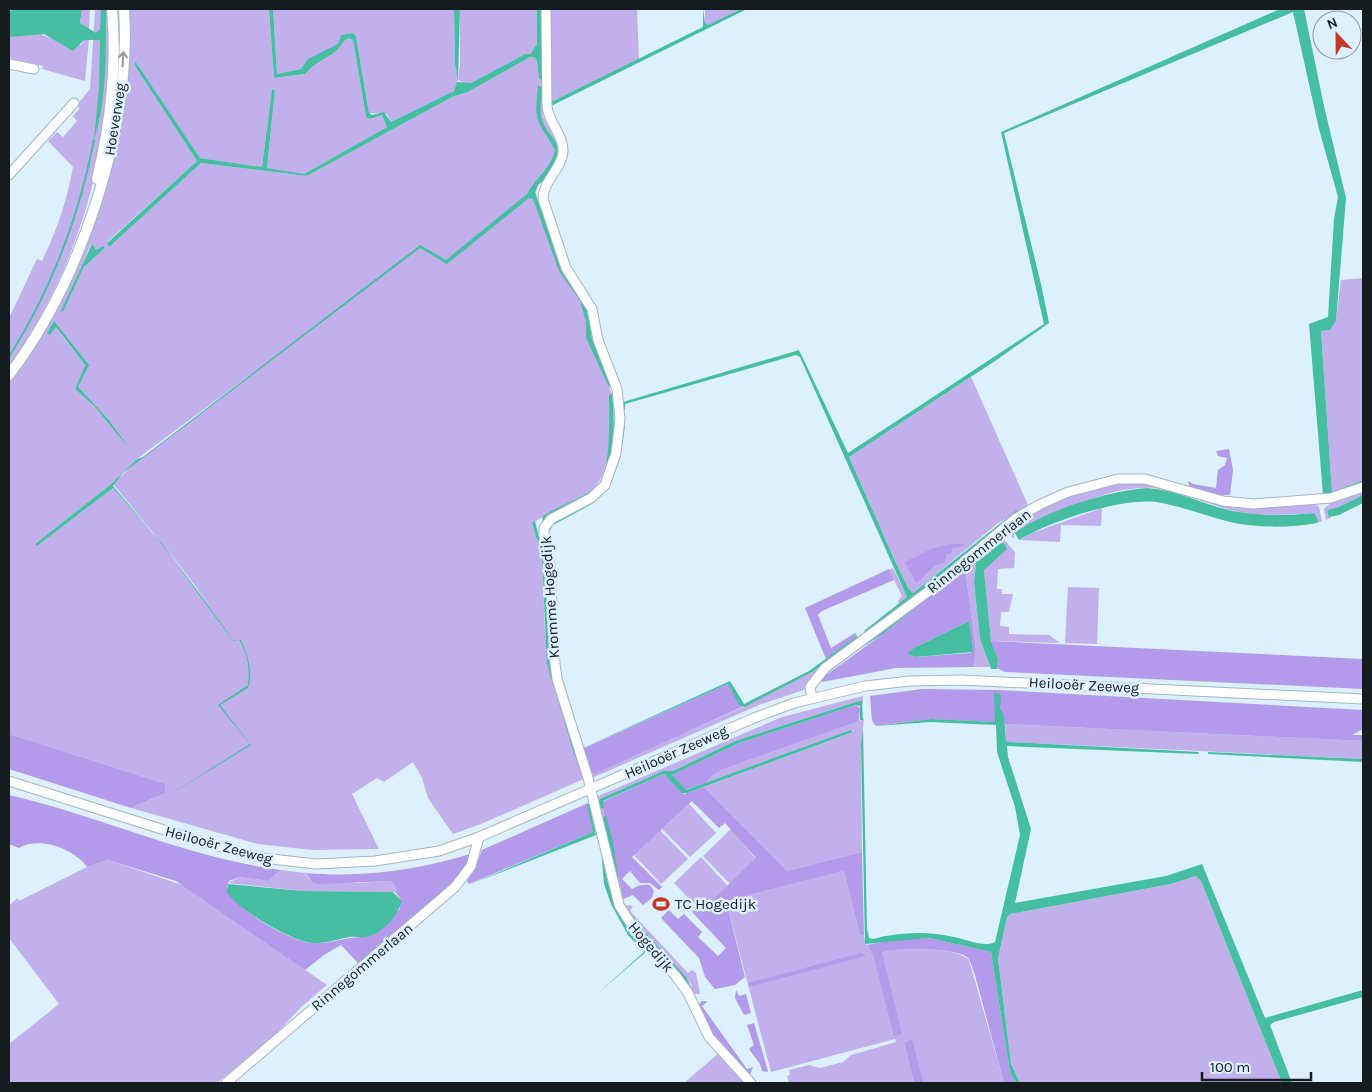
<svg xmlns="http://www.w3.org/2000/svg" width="1372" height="1092" font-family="Karla,sans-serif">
<rect width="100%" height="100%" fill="#dcf0fd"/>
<g fill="#c2b0ed" fill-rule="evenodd">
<polygon points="82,9 90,9 89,30 80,23"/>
<path d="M95,9H109C111,32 109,54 108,77C102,188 70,276 9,368V318L37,259L42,261C57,230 67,201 73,167L48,141L57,132L63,137L77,121L73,116L80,108L77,105L90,89Z"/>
<path d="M127,9H269L274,78L305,74C314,63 324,60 335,52C341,47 342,41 349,38L353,40L366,117L370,119L382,115L387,127L304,174L267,169L275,90L272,89L262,167L200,158L135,62V66L197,161L107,242L109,246L201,163L307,176L452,97L468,92L530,57H534L537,61L539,79L542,80L543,116L557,143L558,156L540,180L535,194L549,240L583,301L595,350L612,394L609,395C609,422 614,471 592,490L532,523L542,557L545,630L550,668L555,691L584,779L481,824L453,834L428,798L422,778L413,762L384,782L377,778L352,794L379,849L312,850L258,844L131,808L165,793L163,783L9,734V381L25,359L107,175ZM91,244L96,250L103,246L105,248L84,267L63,312ZM55,327L88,365L77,387L109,420L132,452L94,406L75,389L85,365ZM301,337L135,463L113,484L163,545L113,488L37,546L35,544L110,485L137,459ZM164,545L196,587L233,640H241L242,645L239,640L233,641Z"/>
<polygon points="273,9 454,9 455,64 458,79 460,65 460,9 537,9 537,44 529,55 525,54 471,83 464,83 458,80 454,91 391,122 387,114 369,113 356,36 353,33 341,35 339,44 309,59 301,69 277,74"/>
<polygon points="551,9 637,9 639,59 551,102"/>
<polygon points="705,9 741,9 708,26 705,23"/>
<polygon points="38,33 57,41 81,45 84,40 89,39 85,81 42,69 43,66 9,58 9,35 11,37"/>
<polygon points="1363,278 1363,480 1332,492 1321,331 1330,330 1336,321 1341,280"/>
<polygon points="971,377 1028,505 997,524 913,593 908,588 895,561 849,457"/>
<path d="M1148,481L1213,501L1314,502L1319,507L1322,521L1317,523L1314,513C1287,515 1257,517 1231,510C1206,504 1179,490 1154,488C1105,485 1058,515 1014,534V539L1009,533V526L1056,499L1113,482Z"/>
<polygon points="1363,488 1363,495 1339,507 1327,510 1331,518 1326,520 1324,509 1334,500"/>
<polygon points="1102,508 1101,526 1061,525 1060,542 1019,540 1032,533"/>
<polygon points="997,537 1003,538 1015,552 1014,568 998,569 997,589 1002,589 1002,594 1013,594 1009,612 1001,612 1000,626 1009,627 1009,634 1049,635 1060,643 991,641 984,570 999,544 980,560 974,559"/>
<polygon points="971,563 976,565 974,582 980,639 990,667 973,667 976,650 965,568"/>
<polygon points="893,568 907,597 899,604 898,601 902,596 889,570"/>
<polygon points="1068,587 1099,588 1097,644 1065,643"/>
<polygon points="823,666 804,690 759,705 592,778 581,747 584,745 593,773 746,706"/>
<polygon points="863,696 863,706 862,701 859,701 735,741 673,771 663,771 599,800 600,809 604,808 606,816 602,817 618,890 623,899 618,895 595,800 596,797 782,717"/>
<polygon points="864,719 861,744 862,852 787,871 704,787 853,732 853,730 706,783 713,775 721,770"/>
<polygon points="1005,724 1363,741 1363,759 1010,742 1006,741"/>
<polygon points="689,804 716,833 690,857 662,829"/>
<polygon points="731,829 756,859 730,884 703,856"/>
<polygon points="660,830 688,859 661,884 634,855"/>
<polygon points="701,857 728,886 701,911 674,883"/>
<polygon points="108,860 185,886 327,985 301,1007 277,1033 217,1083 9,1083 9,1044 59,1004 9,938 9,906 17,898 19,901 87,867"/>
<polygon points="280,870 306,873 309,879 358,883 391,881 397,890 395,892 303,891 228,883 240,877 268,881"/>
<path d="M844,871L860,935L864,936C865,947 873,954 882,959V953C898,945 956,947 969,960L1004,1083H924L912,1040L904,1043L914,1083H789L787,1076L790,1075L789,1070L809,1065L820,1068L843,1062L851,1055L896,1042L895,1039L771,1072L726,901Z"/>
<polygon points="1196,876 1201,881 1282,1083 1020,1083 1011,1064 998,959 1007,917 1010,914 1171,884"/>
<path d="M626,905L633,906L630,911L688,973L692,970L696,973L700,994H693L689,987L692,986L690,983C669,957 643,935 625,907Z"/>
<polygon points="719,1053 746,1083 684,1083"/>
</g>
<g fill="#b39aea" fill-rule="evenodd">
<polygon points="1229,449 1233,470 1230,495 1214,495 1189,487 1188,481 1193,484 1216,488 1218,470 1225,465 1227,458 1218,456 1216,451"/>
<polygon points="951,544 965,544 961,547 952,548 952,553 946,554 945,562 934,566 916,583 905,562 933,548"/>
<path d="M965,568L976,650L973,667L896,668L822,682V678L883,634ZM969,621L971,653L916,657L909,655L916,647Z"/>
<polygon points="889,569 894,580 822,611 818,615 831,648 855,633 857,636 826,659 805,608"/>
<polygon points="991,641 1363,659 1363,689 1005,672 997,668 998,659"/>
<polygon points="728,684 742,707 594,774 592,772 584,748"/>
<polygon points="922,689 998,690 1363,710 1363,729 1352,735 1363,735 1363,741 1005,724 1000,708 995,722 993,722 931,719 876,726 872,721 870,696"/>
<polygon points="856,705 860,708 859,721 721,770 713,775 706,783 685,790 672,775 739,743"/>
<polygon points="9,734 163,783 165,785 165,793 131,808 9,769"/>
<path d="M664,774L684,794L704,787L787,871L862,852L864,936L860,935L844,871L726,901L745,977L735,985L715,989L705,977L699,958L661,918L669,910L678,919L684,914L702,932L698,937L718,956L726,948L692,912L697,907L701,911L756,858L725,823L719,828L692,801L632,857L662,887L659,890L650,883H640L630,871L622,879L632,889C638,885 642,884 650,885L654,891L652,898L643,905L633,895L623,899L602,802Z"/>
<path d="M9,795C100,816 186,857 280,870L268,881L240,877L229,881L227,887C231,893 235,901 241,906C254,919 294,942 313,943C331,944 347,936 366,937L399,910L402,901L395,892L397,890L391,881L319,884L312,882L306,873C364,878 419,870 474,853C467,883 386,942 359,964L341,945L324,955L305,970L176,881L108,860L87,867C74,849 40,836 19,848L9,844Z"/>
<polygon points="588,803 593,832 469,884 467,881 475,869 482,850"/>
<path d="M929,938L991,952L1010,1072L1016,1083H1004L975,975C973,970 971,961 967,957C955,948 896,946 882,953L902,1034L894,1036L873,954L867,945L895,939Z"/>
<polygon points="861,953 866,956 749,987 748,983"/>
<polygon points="736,990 739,996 746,994 751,1013 744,1015 735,998"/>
<polygon points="702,1001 706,1001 707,1002 702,1006 747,1069 753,1067 750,1075 713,1037 697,1006"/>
<polygon points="754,1023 768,1071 767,1072 762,1071 760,1064 749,1049 754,1045 747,1025"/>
<polygon points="912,1039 924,1083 914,1083 904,1043"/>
</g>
<g fill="#45bea1">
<path d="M13,9H82L80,23L96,33L100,30L101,9H106C106,49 107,102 94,140L99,87L100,40H84L73,51L44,34L11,37L9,35V12Z"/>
<path d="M269,9H273L277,74L301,69L308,59L338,44L341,35L353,33L356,36L369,113L372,115L384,112L391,122L454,91L457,82L471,83L525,54H530L537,44V9H542V80L539,79L537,61L534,57H530L468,92L452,97L307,176L201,163L109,247L107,243L197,161L135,66V61L200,158L262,167L272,89L275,90L267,168L304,174L387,127L382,115L370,119L366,117L353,40L349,38C342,41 341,47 335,52C324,60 314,63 305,74L274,78Z"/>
<polygon points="454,9 460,9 458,80 455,64"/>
<polygon points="703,9 705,23 708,25 741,9 747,9 551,106 551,102 703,27"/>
<polygon points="1280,9 1304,9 1324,106 1346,198 1336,321 1330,330 1321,331 1332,492 1363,480 1363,482 1344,491 1323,495 1309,324 1328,317 1334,219 1338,197 1319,129 1293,12 1004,133 1041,284 1049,323 995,361 849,457 895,561 908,588 913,593 1017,510 1018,512 990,533 953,567 867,635 864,631 907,597 800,357 796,355 625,404 625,410 622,410 623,402 799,350 848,453 1044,324 1001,132"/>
<path d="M538,86H542C542,98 538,112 543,123C549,136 557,137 559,155L547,177L538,185L535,192L562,266L586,304L592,339L611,386L609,387L586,338V321L580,301L559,271L533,199L529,198L447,264L420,248L123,473L113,486C156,536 196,586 233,640H241C247,653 254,674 248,688L220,705L251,745L166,797L250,744L218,705L248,685C250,669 248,654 239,640L233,641L163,545L113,488L37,546L35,544L110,485L137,459L143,457L420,245L446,260L527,194C537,176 550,170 555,150C537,118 534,125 538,86Z"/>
<polygon points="92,244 96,250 103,246 105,248 84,267 63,312 61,311"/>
<polygon points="54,321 89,365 78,387 109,420 132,452 94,406 75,389 85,365 56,327 50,335 47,333"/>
<path d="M612,394C615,419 617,476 593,493C577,504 558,509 542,521L543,516C557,507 586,496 597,486C612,472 609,414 609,395Z"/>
<path d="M623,426H625L620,459L610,486L592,504L553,525L548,533L555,566L559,665L580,737L558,662L547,531C551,522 559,519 568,515C614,493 618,475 623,426Z"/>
<path d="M1147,488C1176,489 1204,505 1233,511C1259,516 1288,516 1314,513L1318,520L1317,523C1290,528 1257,528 1230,522C1206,516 1181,506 1156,502C1120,498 1050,521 1019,540L1015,533C1046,510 1108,491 1147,488Z"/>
<polygon points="1363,495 1363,503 1339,515 1329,517 1327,510 1339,507"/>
<polygon points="535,521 546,567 549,654 553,678 585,778 574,754 547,664 542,557 532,523"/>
<polygon points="1004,543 1007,549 984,570 991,641 998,659 997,669 991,669 980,639 974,582 976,565 973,562 883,634 861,648 974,559 980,560 999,544"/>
<polygon points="969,621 973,652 916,657 909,655 908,652 916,647"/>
<polygon points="857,636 860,640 812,672 745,707 740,706 728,684 583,748 730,681 744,704 809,671"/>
<path d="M994,692L1001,695L1000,708L1004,716L1006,741L1010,742L1199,752L1198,754L1007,746L1008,757L1031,829L1015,903L1166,876L1202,864L1265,1018L1363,990V997L1274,1022L1270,1025L1292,1083H1282L1201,881L1196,876L1171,884L1010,914L1007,917L998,959L1011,1064L1020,1083H1016L1010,1072L991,952L929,938L865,944L861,744L863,728L867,928L869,938L873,939C900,932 927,931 954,937C965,939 985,948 995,942L1020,835L1015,807L997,752L996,725L930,722L877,726L931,719L995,722Z"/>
<polygon points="859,701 862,701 863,720 860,720 860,706 856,705 739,743 672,775 686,790 851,730 853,732 687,793 682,793 664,774 603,801 604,808 600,809 598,801 600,799 663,771 673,771 735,741"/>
<polygon points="1208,752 1363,759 1363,762 1208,754"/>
<polygon points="589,803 596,835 471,884 593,832 587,805"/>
<polygon points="606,816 613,842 620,890 602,817"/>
<path d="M601,848C604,861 605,874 609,887C616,913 630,931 647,951L597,994L644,952L628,935L611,904L604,884Z"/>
<path d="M228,884L303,891L393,892L402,901C398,915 381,936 365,937C360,938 355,936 350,937C337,939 325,944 312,943C291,941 238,910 227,892Z"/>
<polygon points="630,916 686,977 691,987 643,935"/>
</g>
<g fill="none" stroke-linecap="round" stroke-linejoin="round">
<path stroke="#45bea1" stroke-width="2" d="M9,357C51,290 79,218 94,140"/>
<g stroke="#a3b6c2" stroke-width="11">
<g id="minor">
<path d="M546,9L547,107C549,123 564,136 563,152C561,170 543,181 543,199L566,268L592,309L598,340L617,389L620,419L616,453L605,485L591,498L551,519L544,528V536L550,565L555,664L557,679L588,778L619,905L638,935L675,975L688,993L709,1037L751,1083"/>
<polyline points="9,64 34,69"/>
<polyline points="9,175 74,103"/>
<polyline points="812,698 810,687 825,668 933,588 1015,519 1039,505 1068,492 1118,479 1145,479 1223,501 1253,504 1331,498 1363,487"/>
<polyline points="9,781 196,840 262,858 316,864 375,861 439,851 479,837 754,718 794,703 865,686 910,681 961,680 1363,699"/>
<polyline points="226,1083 455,887 471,866 479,837"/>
</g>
</g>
<g stroke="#a3b6c2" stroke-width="12">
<g id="major">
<path d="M97,179C110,125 117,64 112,9"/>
<path d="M9,375C81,280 132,129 124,9"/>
</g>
</g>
<use href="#minor" stroke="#fff" stroke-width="9"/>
<use href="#major" stroke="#fff" stroke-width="10"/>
</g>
<defs><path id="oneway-shaft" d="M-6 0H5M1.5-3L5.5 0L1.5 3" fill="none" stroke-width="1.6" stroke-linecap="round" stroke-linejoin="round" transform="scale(1.25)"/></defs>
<use stroke="#96999b" href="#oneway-shaft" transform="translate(123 59) rotate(-87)"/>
<defs>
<g id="stadium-bare" transform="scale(1.35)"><path d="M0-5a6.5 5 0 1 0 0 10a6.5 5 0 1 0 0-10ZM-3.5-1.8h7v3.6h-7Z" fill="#c43825" stroke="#dcf0fd" stroke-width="2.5" paint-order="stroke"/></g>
</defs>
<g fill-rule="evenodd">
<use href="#stadium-bare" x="661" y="904"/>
</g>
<g text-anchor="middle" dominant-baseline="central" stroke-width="5" stroke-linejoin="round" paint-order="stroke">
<g font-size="15" fill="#151c20" stroke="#dcf0fd">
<text transform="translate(115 119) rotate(-81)">Hoeverweg</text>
<text transform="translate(979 551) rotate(-38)">Rinnegommerlaan</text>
<text transform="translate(550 597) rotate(-94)">Kromme Hogedijk</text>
<text transform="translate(1084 685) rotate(3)">Heilooër Zeeweg</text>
<text transform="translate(676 752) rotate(-24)">Heilooër Zeeweg</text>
<text transform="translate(219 845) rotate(15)">Heilooër Zeeweg</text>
<text transform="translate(651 947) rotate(50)">Hogedijk</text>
<text transform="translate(362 967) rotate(-40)">Rinnegommerlaan</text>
</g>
<g font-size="15" fill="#151c20" stroke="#dcf0fd" text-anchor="start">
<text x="675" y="904">TC Hogedijk</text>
</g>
</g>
<rect width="1372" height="1092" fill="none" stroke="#151c20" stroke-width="20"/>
<g transform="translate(1337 35) rotate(338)"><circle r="24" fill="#dcf0fd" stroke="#8c9ba5"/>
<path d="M0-4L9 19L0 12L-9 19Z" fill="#c43825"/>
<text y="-8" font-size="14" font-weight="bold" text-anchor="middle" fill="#151c20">N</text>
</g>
<path d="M1202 1072v8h109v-8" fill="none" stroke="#151c20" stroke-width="2.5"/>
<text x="1210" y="1072" font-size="15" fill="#151c20" stroke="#dcf0fd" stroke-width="4" paint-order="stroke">100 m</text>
</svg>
